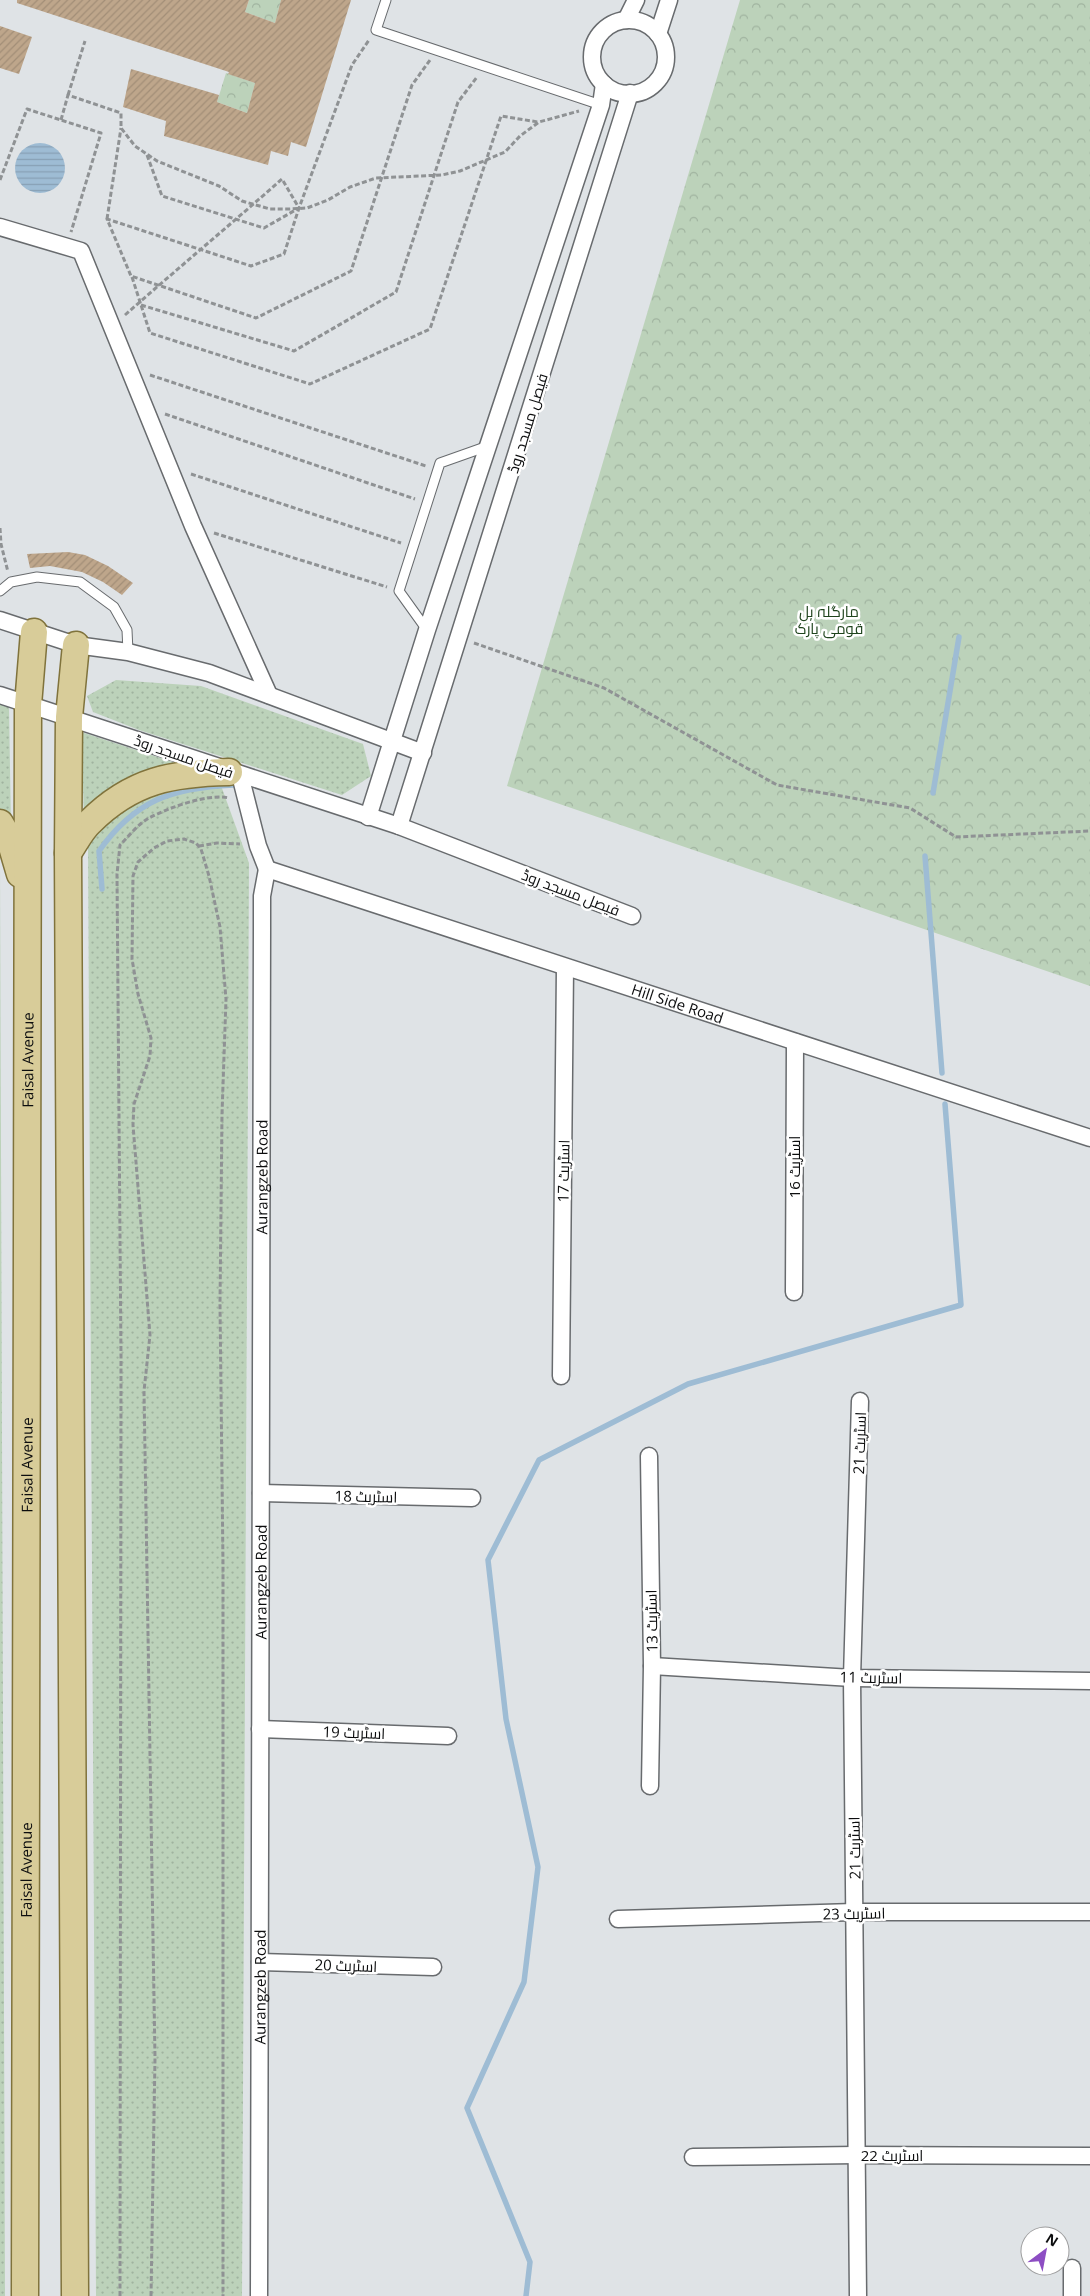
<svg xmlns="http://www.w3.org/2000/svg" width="1090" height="2296" font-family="'Open Sans',Cairo,sans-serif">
<defs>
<pattern id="green-dots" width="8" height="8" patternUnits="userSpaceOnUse" patternTransform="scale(1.25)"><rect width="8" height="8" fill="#bcd2ba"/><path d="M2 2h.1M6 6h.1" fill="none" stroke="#a0b39f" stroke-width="1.8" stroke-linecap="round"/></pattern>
<pattern id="forest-crowns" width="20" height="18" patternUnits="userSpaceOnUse" patternTransform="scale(1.25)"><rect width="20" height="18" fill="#bcd2ba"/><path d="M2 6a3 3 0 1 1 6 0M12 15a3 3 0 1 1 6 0" fill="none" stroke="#a0b39f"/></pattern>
<pattern id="water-rules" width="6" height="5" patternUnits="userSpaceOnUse" patternTransform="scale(1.25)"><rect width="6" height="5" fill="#9ebcd4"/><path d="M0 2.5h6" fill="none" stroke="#87a0b5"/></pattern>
<pattern id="building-hatch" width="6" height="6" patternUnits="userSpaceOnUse" patternTransform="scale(1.25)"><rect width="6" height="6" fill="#bea68b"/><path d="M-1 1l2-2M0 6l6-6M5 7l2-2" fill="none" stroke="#a28e77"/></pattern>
</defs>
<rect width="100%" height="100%" fill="#dfe3e6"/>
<g fill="url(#green-dots)">
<polygon points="116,680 201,686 363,744 371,776 342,795 139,730 93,712 87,696"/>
<polygon points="0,704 9,707 11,828 0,809"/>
<polygon points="81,732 182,765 84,815"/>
<polygon points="219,780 249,863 242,2296 96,2296 88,844 123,806 159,788"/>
<polygon points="0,862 5,2296 0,2296"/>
</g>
<g fill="url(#forest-crowns)">
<polygon points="249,0 281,0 275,23 245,12"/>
<polygon points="740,0 1090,0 1090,986 507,786"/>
<polygon points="226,73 255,83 247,113 217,102"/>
</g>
<circle fill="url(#water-rules)" cx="40" cy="168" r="25"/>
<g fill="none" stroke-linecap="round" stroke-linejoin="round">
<g stroke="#9ebcd4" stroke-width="5.5">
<polyline points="933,793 959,637"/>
<polyline points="925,856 942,1073"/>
<path d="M102,889L99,851C135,800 172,788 233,785"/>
<polyline points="526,2296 530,2262 467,2108 524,1982 538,1867 506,1719 488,1560 539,1460 688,1384 961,1305 945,1104"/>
</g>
</g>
<g fill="url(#building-hatch)">
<polygon points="17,0 249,0 245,12 275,23 281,0 351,0 306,147 291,142 288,156 271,151 268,165 164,136 166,121 123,107 131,69 219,95 217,102 247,113 255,83 228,74 229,72 17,3"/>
<polygon points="0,26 32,37 19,74 0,68"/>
<polygon points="68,552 85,555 108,566 133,583 122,595 103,582 82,572 50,566 30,568 27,554"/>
</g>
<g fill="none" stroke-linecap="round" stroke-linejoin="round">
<g stroke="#686b6e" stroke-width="11">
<g id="lane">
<polyline points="386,0 376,30 601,105"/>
<polyline points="0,591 11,582 37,577 80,582 114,607 127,630 128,652"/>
<polyline points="427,630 399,591 440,463 488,446"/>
</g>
</g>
<g stroke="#686b6e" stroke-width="19">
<g id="street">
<polyline points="626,20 636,0"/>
<circle cx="629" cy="57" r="37"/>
<polyline points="658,34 669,0"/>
<polyline points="0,227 81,251 193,526 269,695"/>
<polyline points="0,620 76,645 128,652 209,673 423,753"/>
<polyline points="0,695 399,826 632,916"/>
<polyline points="240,775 258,846 267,869"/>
<polyline points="368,817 427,630 601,105 604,84"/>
<polyline points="399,826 630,93"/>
<path id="s1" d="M267,869L1090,1138"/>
<polyline points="794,1292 795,1042"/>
<polyline points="561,1376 565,967"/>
<polyline points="649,1456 652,1666 650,1786"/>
<polyline points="261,1493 472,1498"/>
<polyline points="652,1666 852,1678 1090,1681"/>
<polyline points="260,1729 448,1736"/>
<polyline points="618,1919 854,1912 1090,1912"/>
<polyline points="260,1962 433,1967"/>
<polyline points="693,2157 856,2155 1090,2156"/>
<path id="s2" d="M259,2296L262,927V896L267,869"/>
<polyline points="858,2296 852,1678 860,1401"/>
<polyline points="1072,2296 1072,2268"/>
</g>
</g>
<g stroke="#80733c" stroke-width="29">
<g id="primary">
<polyline points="0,823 10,840 20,874"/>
<path d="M68,853C75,843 81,830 90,822C132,780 173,773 229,772"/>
<path id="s3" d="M25,2296L28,705L34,632"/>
<polyline points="75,2296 68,853 69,717 76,645"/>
</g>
</g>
<g stroke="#8f9294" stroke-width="3" stroke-dasharray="5 2.5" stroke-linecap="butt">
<polyline points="68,95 85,41"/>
<polyline points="61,120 68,95 121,113 121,128 135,146 157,161 219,186 242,201 270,209 290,209 307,208 328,200 350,187 376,178 442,175 460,171 505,152 520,136 539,122 579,111"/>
<polyline points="147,155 162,196 264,228 299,208 352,65 369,40"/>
<polyline points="0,180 27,109 101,133 71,232"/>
<polyline points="107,219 121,128"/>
<polyline points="132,277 150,333 310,384 430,329 501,116 538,122"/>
<polyline points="141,305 294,351 396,292 458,102 477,77"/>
<path d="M125,315C177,269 230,225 282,179L299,208L284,254L251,266L107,219L131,276L256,318L351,271L412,85L430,60"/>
<polyline points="150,375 426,466"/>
<polyline points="165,414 415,499"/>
<polyline points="191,474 401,543"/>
<polyline points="0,528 1,544 8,572"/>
<polyline points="214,533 387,587"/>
<polyline points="474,643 604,688 777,785 910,808 956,837 1090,831"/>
<polyline points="199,846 217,843 240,844"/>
<path d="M120,2296L121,1357L117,874L120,845C129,836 138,824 149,818C168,808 208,793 229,798"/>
<polyline points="151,2296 155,2058 144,1391 150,1335 133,1125 134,1104 150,1056 151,1038 138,994 132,959 133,876 138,862 154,848 167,841 184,839 196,843 201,849 209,876 220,927 226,999 222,1114 220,1304 223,1564 223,2296"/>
</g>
<use href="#lane" stroke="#fff" stroke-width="9"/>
<use href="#street" stroke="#fff" stroke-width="16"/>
<use href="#primary" stroke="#d8cc99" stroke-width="26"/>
</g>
<g text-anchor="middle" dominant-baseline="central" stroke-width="5" stroke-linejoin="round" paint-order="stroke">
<g font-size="15" fill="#0c0d0e" stroke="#fff">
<text transform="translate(527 423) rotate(-73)">فیصل مسجد روڈ</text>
<text transform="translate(184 756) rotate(19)">فیصل مسجد روڈ</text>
<text transform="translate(571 892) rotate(21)">فیصل مسجد روڈ</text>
<text stroke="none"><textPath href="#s1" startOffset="432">Hill Side Road</textPath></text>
<text stroke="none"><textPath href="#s3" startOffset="1236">Faisal Avenue</textPath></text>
<text transform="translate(794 1167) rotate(-90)">اسٹریٹ 16</text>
<text transform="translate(563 1171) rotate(-89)">اسٹریٹ 17</text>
<text stroke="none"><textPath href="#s2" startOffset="1119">Aurangzeb Road</textPath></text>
<text transform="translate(859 1443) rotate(-88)">اسٹریٹ 21</text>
<text stroke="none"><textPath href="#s3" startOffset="831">Faisal Avenue</textPath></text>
<text transform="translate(366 1496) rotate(1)">اسٹریٹ 18</text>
<text stroke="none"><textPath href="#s2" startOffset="714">Aurangzeb Road</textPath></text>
<text transform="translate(651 1621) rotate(-91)">اسٹریٹ 13</text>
<text transform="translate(871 1677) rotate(1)">اسٹریٹ 11</text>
<text transform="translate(354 1732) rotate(2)">اسٹریٹ 19</text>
<text transform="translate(854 1848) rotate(-91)">اسٹریٹ 21</text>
<text stroke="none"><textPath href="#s3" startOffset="426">Faisal Avenue</textPath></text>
<text transform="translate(854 1913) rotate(-1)">اسٹریٹ 23</text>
<text transform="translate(346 1965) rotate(2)">اسٹریٹ 20</text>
<text stroke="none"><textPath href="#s2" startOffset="309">Aurangzeb Road</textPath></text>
<text x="892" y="2155">اسٹریٹ 22</text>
</g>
<g font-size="15" fill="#1f441d" stroke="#fff">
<text x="829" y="611">مارگلہ ہل<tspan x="829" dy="17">قومی پارک</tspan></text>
</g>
</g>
<g transform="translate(1045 2251) rotate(32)"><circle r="24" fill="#ffffff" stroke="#9e9e9f"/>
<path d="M0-4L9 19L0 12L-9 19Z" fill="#8d4ec3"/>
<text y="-8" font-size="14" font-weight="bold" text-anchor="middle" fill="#0c0d0e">N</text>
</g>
</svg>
